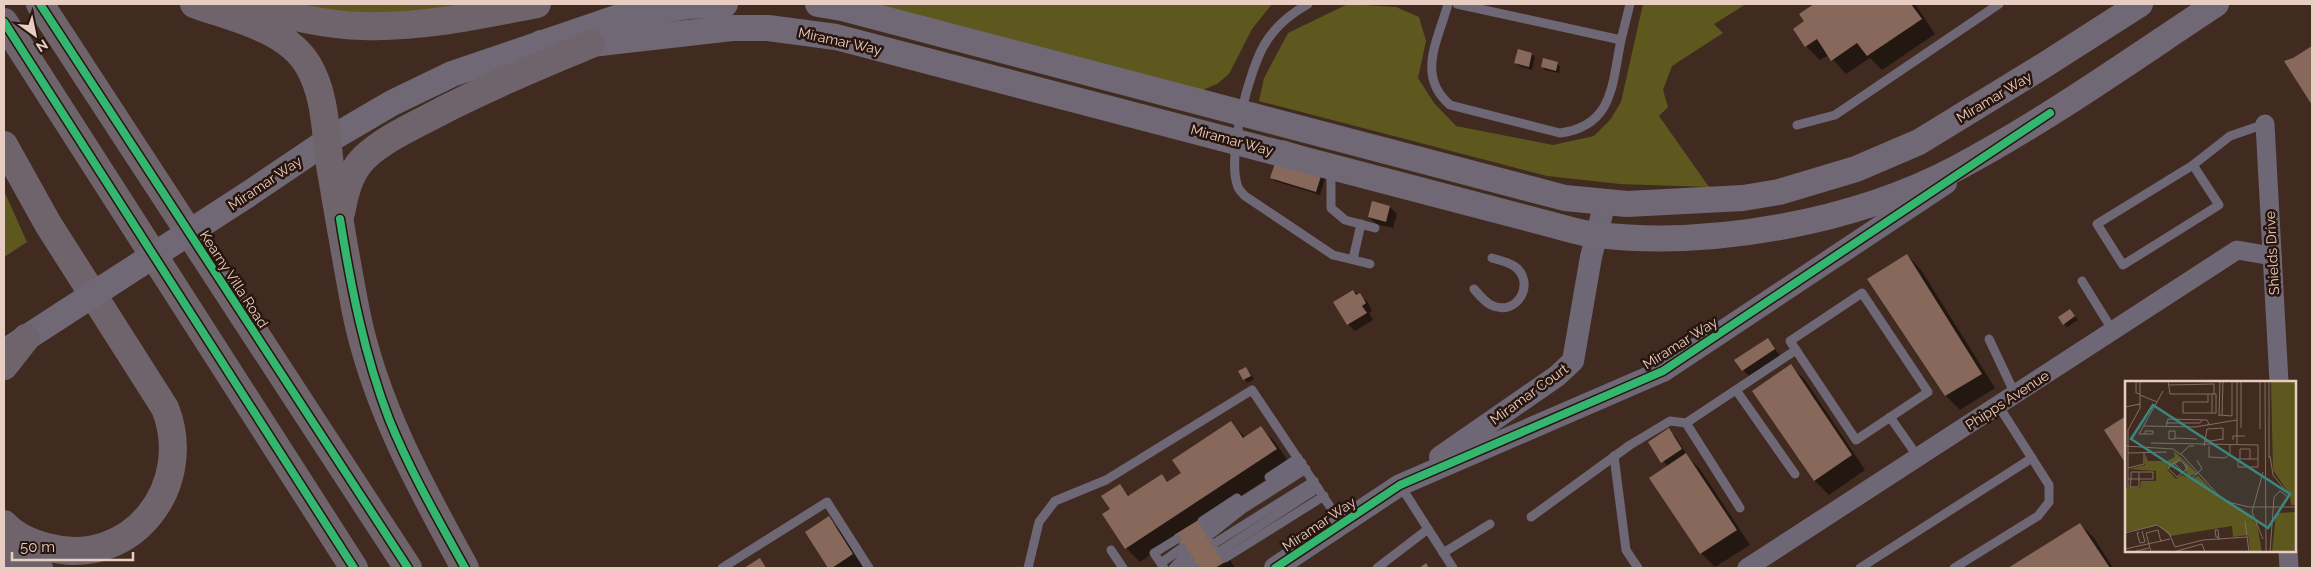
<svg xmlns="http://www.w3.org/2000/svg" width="2316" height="572" font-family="Raleway,sans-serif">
<rect width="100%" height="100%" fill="#412b21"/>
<g fill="#5f581e">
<polygon points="293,4 494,4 434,14 332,16"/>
<polygon points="866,4 1272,4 1252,29 1229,74 1217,84 1198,92"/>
<polygon points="1348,4 1396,7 1419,17 1426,41 1418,78 1434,103 1456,126 1553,145 1594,136 1610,120 1621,102 1643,4 1746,4 1714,24 1723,33 1672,66 1663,90 1668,107 1659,116 1709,187 1620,184 1547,176 1259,101 1264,78 1288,33"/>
<polygon points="4,191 27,242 4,257"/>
</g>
<g fill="#0007">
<polygon points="1816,4 1915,4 1935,34 1882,70 1870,58 1846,74 1829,55 1820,60 1806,46 1795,30 1806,22 1801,14"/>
<polygon points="2312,47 2312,102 2287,63"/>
<polygon points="1532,54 1535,57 1532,70 1519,66 1516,63"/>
<polygon points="1557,63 1560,67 1559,73 1545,70 1542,66"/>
<polygon points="1331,159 1320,195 1275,181 1272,177"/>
<polygon points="1373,203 1390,207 1397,214 1393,228 1376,224 1369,217"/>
<polygon points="1907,255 1921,270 1995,388 1960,410 1946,396 1868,279"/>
<polygon points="1353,291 1367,301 1372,311 1369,313 1373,320 1355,331 1348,324"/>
<polygon points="2073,314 2078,320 2067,327 2064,324"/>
<polygon points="1768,340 1781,357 1750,377 1743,370"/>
<polygon points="1791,366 1805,380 1865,470 1829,495 1815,481 1754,391"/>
<polygon points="1246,368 1254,379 1248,383 1244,379"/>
<polygon points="1231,423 1246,438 1261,428 1275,442 1290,464 1201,522 1214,534 1235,568 1196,568 1177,537 1140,562 1126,548 1120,486 1130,496 1161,475 1169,483 1183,473"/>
<polygon points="1669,430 1676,437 1688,457 1700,469 1750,545 1715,567 1701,553 1668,467 1650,442"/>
<polygon points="828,518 839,529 863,566 860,568 830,568 806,532"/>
<polygon points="2080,524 2094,538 2113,568 2010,568"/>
</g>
<g fill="#88685a">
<polygon points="1814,4 1911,4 1922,19 1867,56 1857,43 1831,61 1817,39 1805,47 1793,29 1804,21 1799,14"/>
<polygon points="2312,46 2312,105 2284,61 2293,58"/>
<polygon points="1518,49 1532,53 1529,67 1514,63"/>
<polygon points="1543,58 1558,62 1556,71 1541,67"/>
<polygon points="1283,140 1328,154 1316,192 1270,178"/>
<polygon points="1372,201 1390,206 1386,222 1368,217"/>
<polygon points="1907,254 1982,374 1945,396 1867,279"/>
<polygon points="1353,290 1356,295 1360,293 1366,303 1362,306 1367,313 1347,325 1333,302"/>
<polygon points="2070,309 2075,316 2063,325 2058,317"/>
<polygon points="1768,338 1775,349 1742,371 1734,360"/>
<polygon points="1791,364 1852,455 1814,481 1752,391"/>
<polygon points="1246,367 1251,376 1243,380 1238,371"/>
<polygon points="2126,416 2126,464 2104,430"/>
<polygon points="1231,421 1243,438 1261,426 1277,449 1125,549 1102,514 1110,509 1101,496 1120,484 1128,496 1162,474 1167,482 1181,473 1172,460"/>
<polygon points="1669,428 1682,449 1661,463 1648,442"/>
<polygon points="1686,453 1737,530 1700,554 1649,478"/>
<polygon points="829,516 853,554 832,568 828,568 805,532"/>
<polygon points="1200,519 1227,561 1215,568 1195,568 1174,535"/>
<polygon points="2080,523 2110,568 2008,568"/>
<polygon points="760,558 766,568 744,568"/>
<polygon points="1426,563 1429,568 1419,568"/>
</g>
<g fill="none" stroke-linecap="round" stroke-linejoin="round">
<g stroke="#6e6775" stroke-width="9">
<path d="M1308,4C1292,13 1276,26 1266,42C1249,68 1226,158 1238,187C1239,190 1242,193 1245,196L1333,255L1370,264"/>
<path d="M1448,4C1438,40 1416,76 1450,105L1560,133C1614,126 1612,83 1621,40"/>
<polyline points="1457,4 1621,40 1630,4"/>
<polyline points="1797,125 1835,115 1999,4"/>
<polygon points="2193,165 2219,205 2123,265 2097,224"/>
<polyline points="2193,165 2230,136 2265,124"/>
<polyline points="1331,170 1331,208 1345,220 1375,228"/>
<polyline points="1353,259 1361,224"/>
<polyline points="2082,281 2113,331"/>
<path d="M1474,289C1479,295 1485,302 1491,305C1517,318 1537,282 1514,266C1508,262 1499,260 1492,258"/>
<polygon points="1862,293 1928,392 1856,440 1790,341"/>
<polyline points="1989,339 2015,394"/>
<polyline points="1736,390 1795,474"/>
<polyline points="1890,417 1918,457"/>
<polyline points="1686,423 1740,508"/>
<polyline points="1614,456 1626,550 1638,568"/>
<polyline points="1269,477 1298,458"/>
<polyline points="1400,485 1453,568"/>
<polyline points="1531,517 1630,445 1670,421 1686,423 1796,350"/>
<polyline points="1202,521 1237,498"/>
<polyline points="1206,528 1239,503 1302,463"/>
<polyline points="1210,535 1243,509 1306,469"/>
<polyline points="1215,543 1314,481"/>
<polyline points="1111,550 1123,568"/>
<polyline points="1220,551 1318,488"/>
<polyline points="1443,553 1490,524"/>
<polyline points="1225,558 1324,496"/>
<polyline points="1161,563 1182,548"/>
<polyline points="722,568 827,502 869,568"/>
<polyline points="1028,568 1039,522 1055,501 1106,480 1252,390 1341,523"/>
<polyline points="1164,568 1154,553 1177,539"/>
<polyline points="1173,568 1186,554"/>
<polyline points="1184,568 1190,560"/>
<polyline points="1194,568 1195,568"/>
<polyline points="1377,568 1428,529"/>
<polyline points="1860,568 2032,458"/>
<polyline points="1954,568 2038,516 2049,502 2049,485 1998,405"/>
</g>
<g stroke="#6e6775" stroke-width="19">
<polyline points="2265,124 2279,382"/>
<polyline points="2288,551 2289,568"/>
<polyline points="1747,568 2237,250 2272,256"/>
</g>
<g stroke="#6e6775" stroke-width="22">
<polyline points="1440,457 1557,376 1573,361 1591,257 1605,202"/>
<polyline points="1275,568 1400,485 1663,371 1946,183"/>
</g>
<g stroke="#716875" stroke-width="26">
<polyline points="818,4 842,8 1565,198 1627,204 1743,198 1779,192 1856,169 1919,142 2043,66 2140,4"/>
<path d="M541,43L591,44L732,28H768L836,37L1553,225C1568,229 1583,234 1598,235C1713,248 1855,222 1957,168C2047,120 2131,60 2216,4"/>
<polyline points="247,195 327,141 392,103 452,74 619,17 690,6 725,4"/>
<polyline points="6,351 63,314"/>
</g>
<g stroke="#6f646c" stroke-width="28">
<polyline points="40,4 408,568"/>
<path d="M194,4C232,18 286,28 308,65C327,97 325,136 331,171C339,218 347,265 356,312C375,405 420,486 465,568"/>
<path d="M242,4C282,14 322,25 363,26C422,28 480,15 537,4"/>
<polyline points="4,22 354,568"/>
<path d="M4,145L48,224L165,408C196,486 131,570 47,547C31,543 15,536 4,524"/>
<path d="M341,213C345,193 349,173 364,158C383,140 409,128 432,116C483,89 537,67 591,44"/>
<polyline points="4,366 26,338"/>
<polyline points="4,551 26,565 39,568"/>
</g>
<polyline stroke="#716875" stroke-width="26" points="63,314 247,195"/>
<g stroke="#28150d" stroke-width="11">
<g id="cycleway">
<polyline points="40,4 408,568"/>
<polyline points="4,22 354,568"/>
<path d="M340,219C351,287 364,354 389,419C410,471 438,519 465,568"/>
<polyline points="1275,568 1400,485 1663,371 2050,113"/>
</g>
</g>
<use href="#cycleway" stroke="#33b770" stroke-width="8"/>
</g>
<g text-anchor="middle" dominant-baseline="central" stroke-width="5" stroke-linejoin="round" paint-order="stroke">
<g font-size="14" fill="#e8cdc2" stroke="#28150d">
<text transform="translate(840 41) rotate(12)">Miramar Way</text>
<text transform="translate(1994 97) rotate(-31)">Miramar Way</text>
<text transform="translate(1232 140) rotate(15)">Miramar Way</text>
<text transform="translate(265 183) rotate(-34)">Miramar Way</text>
<text transform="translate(2272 253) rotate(-93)">Shields Drive</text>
<text transform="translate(234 279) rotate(57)">Kearny Villa Road</text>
<text transform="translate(1680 343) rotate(-32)">Miramar Way</text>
<text transform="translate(1529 394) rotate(-36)">Miramar Court</text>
<text transform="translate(2007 400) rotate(-33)">Phipps Avenue</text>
<text transform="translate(1319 524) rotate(-34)">Miramar Way</text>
</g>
</g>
<g transform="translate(2125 381)">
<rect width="171" height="171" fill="#412b21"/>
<path d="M146,0H171V124H166L165,114L148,89ZM49,70L73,93L63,95L57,79L42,88L51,98L56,94L68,98L73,95L96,118L118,129L132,143L137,171H125L123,154L108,156L107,145L45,155L33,144L0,151L1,106L15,107L16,100H31V90L4,88L20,84V73L23,80H42L50,76ZM171,131V171H147L151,132Z" fill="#5f581e"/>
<path fill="none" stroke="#846c61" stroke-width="1" d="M11,0V12L15,13M43,0L45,13H91V32H58V21H83V13M112,0V64M135,0V48M140,0L141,171M44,4L89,3V13M15,14L32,21M0,26L15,23M87,32V13M94,34L107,35V0M97,34L98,0M94,35L95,0M41,42H75L77,39M19,45L70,46L112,39M41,46L43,38L82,39L84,43M116,47V0M20,50H28V53H20ZM44,50H50V58H44ZM20,53H14L38,10M50,57L72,58M108,59V55H120M79,61L98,58M26,62L133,64V86H113V78H133M0,65L48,68L58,75L96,117L107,122L124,126H172M79,65L82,48L98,47V59M84,65V76L100,77L105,73V64M3,72L42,71M56,73L64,65H69M145,75L148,94L162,111M144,77V0M115,78V68H125V78M49,82L55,79L62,86L61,89L58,91L52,96L43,87L49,82L58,91L60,94L62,95L67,97L77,88L72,79M3,87L19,83V72M138,91L127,131L138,158M3,98H28V91H6V98L5,106H14V91M3,106V49L15,27V0M112,126L128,136M120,140L124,171M14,151L12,152L15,162L20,161L17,150M0,152L32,144L44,152L50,166L78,159L122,156M94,156H91L90,149H93L94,159M0,168L45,158M7,171L24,167M26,171L21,152L33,149L36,161M48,171L77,163L80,171M145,171L149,116L155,110L163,116L156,125"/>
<path fill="#3a877f" fill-opacity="0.15" stroke="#3a877f" stroke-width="2.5" d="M28,24L165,113L143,147L6,58Z"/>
<rect width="171" height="171" fill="none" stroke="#e8cdc2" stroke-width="2.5"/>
</g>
<rect width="2316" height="572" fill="none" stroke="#e8cdc2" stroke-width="10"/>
<g transform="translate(35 35) rotate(147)" stroke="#28150d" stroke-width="4" paint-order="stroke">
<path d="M0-4L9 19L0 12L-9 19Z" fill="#e8cdc2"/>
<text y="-8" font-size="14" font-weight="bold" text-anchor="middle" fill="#e8cdc2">N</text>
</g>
<path d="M12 552v8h121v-8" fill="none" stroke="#e8cdc2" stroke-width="2.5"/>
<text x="20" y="552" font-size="15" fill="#e8cdc2" stroke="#28150d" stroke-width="4" paint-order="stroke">50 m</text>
</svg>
